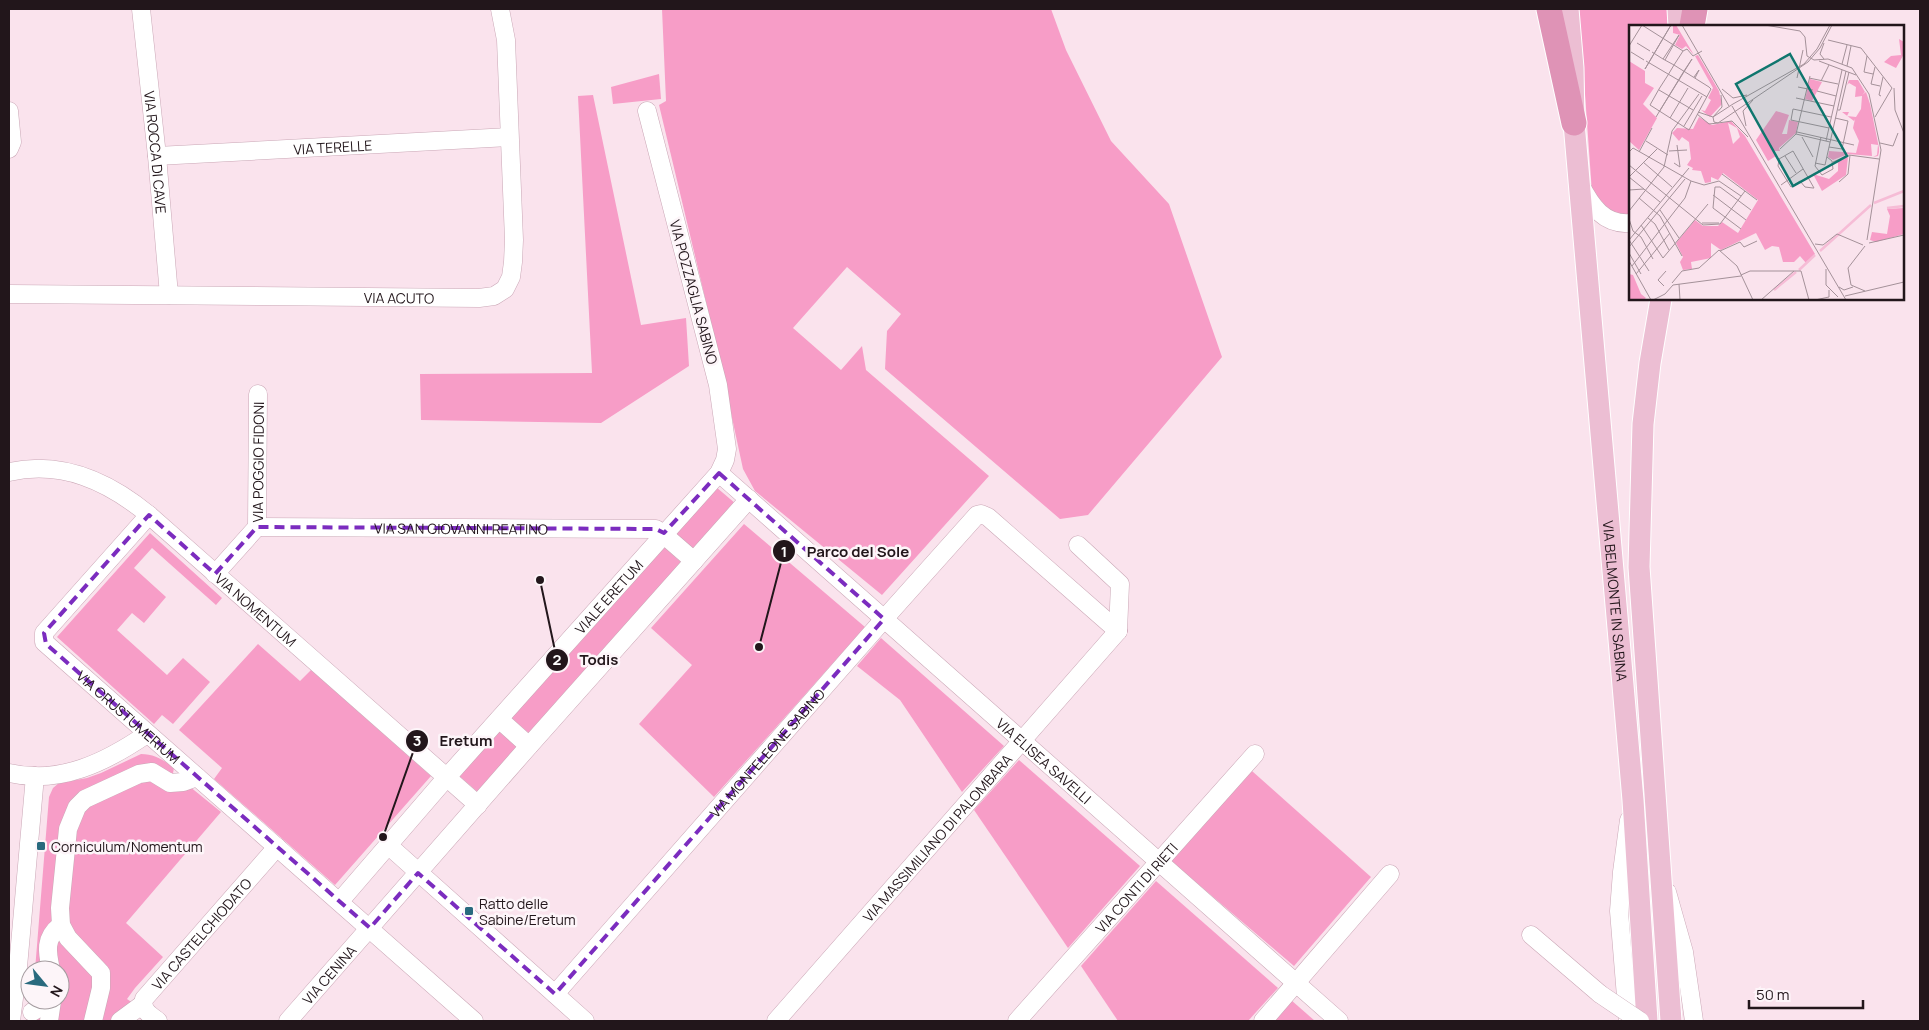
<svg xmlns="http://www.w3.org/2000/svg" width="1929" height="1030" font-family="Manrope,sans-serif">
<rect width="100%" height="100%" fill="#fae3ed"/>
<g fill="#f79dc7">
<polygon points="662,9 1051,9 1066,50 1111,141 1169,204 1222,357 1088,515 1060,519 885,369 887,331 901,314 847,267 793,328 841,370 862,346 866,370 989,476 882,595 755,491 743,469 717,348 659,105 666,101"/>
<polygon points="1579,9 1667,9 1668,26 1630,26 1630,219 1616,218 1592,193"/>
<polygon points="659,74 661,99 613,104 611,87"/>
<polygon points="593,95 641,325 686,318 689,366 601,423 421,420 420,374 592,373 578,96"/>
<polygon points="716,487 736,504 694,551 675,533"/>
<polygon points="744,524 865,627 714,797 639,724 692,665 651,628"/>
<polygon points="150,533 222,598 216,605 152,548 134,568 166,597 144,623 132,613 117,630 167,675 183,658 210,682 173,724 162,715 154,724 57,637"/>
<polygon points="663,546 683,564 531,735 510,717"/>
<polygon points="881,638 1004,746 962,792 900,700 857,666"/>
<polygon points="258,644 300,681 311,670 431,776 335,885 214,779 222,768 179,730"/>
<polygon points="499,728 520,748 480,794 458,775"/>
<path d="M141,754C154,754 164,760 174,768L173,773L221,812L126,923L163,957L135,988L127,999L140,1008L128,1021H29L32,1000H60V970H35L49,797L53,788L59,783L87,778L101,773Z"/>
<polygon points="1019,760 1140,866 1068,948 974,810"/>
<polygon points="1252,771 1371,877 1294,966 1171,861"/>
<polygon points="1156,881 1278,988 1248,1021 1118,1021 1081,966"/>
<polygon points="1291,1000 1315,1021 1272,1021"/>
</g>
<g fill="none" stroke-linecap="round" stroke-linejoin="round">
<g stroke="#caa7b6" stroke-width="19">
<g id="minor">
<path id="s1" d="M141,9L157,156L169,295"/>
<polyline points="9,111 12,142 9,149"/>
<path id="s2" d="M157,156L509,137"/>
<path d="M1580,184C1591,206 1604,225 1630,223"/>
<path id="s3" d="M9,294L479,298L494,296L505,289L511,277L513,262L514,240L506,40L500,9"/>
<path id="s4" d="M9,472C62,460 108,481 149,515L478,805"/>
<path id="s5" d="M719,473L1339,1021"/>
<path id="s6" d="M149,515L44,633V642L474,1021"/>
<path id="s7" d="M257,527L656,529L663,534L694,561"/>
<polyline points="1078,545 1120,584 1118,631"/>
<path id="s8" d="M215,574L257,527L258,394"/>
<polyline points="499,719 529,746"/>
<path d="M9,773C60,785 106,762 147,734"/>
<polyline points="388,845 585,1021"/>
<polyline points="1667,892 1684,952 1694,1021"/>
<path id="s9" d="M340,901L447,777L719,473L725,460L727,449L718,385L647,111"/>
<polyline points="1531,935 1600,994"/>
<path d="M51,970C47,952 44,938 61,925"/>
<path id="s10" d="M555,994L884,619L977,515L981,514L988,517L1118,631"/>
<polyline points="32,1012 52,1000"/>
<polyline points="11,1021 18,967 35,776"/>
<polyline points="49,1021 52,1001"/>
<polyline points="93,1021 101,988 101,973 68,938 61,925 60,908 68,829 77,807 85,799 139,774 152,772 170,783 183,782 197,777"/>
<polyline points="120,1021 143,1004"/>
<path id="s11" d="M158,1021C150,1015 141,1010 144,999L277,847"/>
<path id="s12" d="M288,1021L529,746L749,499"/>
<path id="s13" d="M776,1021L1118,631"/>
<path id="s14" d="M1017,1021L1255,754"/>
<polyline points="1263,1021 1390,874"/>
<polyline points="1628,1021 1619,911 1622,872 1629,820"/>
</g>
</g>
<g stroke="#fff" stroke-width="23">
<g id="major">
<path id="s15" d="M1568,9L1573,68L1574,123L1633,800L1647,1021"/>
<polyline points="1678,9 1679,26"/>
<polyline points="1661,299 1650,363 1643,424 1639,567 1671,1021"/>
</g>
</g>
<g stroke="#fff" stroke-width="27">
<g id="highway">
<polyline points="1549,9 1574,123"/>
<polyline points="1692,26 1695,9"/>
</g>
</g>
<use href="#minor" stroke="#fff" stroke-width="18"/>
<use href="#major" stroke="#ecbed3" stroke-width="21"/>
<use href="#highway" stroke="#df93b6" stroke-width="25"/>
<g stroke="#caa7b6" stroke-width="19" stroke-linecap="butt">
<polyline id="minor-bridge" points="1600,994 1640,1021"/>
</g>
<use href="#minor-bridge" stroke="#fff" stroke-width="18"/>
</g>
<path fill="none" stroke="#7b2cbf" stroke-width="4" stroke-dasharray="10 6" stroke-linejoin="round" d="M719,473L884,619L555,994L418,873L370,928L46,644L44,633L149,515L215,574L257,527L656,529L664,533Z"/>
<g fill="#296a7e" stroke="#fdf5f9" stroke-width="2">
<rect x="36" y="841" width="10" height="10" rx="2.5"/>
<rect x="464" y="906" width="10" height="10" rx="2.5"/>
</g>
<g text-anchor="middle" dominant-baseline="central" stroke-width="5" stroke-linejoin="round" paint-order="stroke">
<g font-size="14" fill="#22161b" stroke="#fdf5f9">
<text stroke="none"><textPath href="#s2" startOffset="176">VIA TERELLE</textPath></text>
<text stroke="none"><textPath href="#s1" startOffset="144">VIA ROCCA DI CAVE</textPath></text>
<text transform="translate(694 292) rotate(75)">VIA POZZAGLIA SABINO</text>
<text stroke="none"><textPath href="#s3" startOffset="390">VIA ACUTO</textPath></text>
<text stroke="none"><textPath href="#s8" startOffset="128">VIA POGGIO FIDONI</textPath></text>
<text stroke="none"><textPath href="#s7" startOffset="204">VIA SAN GIOVANNI REATINO</textPath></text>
<text stroke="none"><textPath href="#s9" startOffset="406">VIALE ERETUM</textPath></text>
<text stroke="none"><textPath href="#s15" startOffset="594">VIA BELMONTE IN SABINA</textPath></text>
<text stroke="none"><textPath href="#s4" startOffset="295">VIA NOMENTUM</textPath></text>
<text stroke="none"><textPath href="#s6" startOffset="280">VIA CRUSTUMERIUM</textPath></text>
<text stroke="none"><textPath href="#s10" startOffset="321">VIA MONTELEONE SABINO</textPath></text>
<text stroke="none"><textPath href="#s5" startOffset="434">VIA ELISEA SAVELLI</textPath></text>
<text stroke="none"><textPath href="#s13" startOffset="244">VIA MASSIMILIANO DI PALOMBARA</textPath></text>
<text stroke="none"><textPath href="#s14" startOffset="179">VIA CONTI DI RIETI</textPath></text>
<text stroke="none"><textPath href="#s11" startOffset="115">VIA CASTELCHIODATO</textPath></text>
<text stroke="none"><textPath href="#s12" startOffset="62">VIA CENINA</textPath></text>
</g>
<g font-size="14" fill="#22161b" stroke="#fdf5f9" text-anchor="start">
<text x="51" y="846">Corniculum/Nomentum</text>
<text x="479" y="903">Ratto delle<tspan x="479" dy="16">Sabine/Eretum</tspan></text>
</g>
</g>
<g transform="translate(1629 25)">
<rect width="275" height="275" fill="#fae3ed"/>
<path d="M44,0H47L65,30L57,21L53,24L46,20L51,10L44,8ZM270,14L275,17V29L267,43L255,37L262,31L272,30ZM69,30L90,66L93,79L81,92L72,85L76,86L82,75L79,73L84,63L66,31ZM0,36L16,46V58L25,63L14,79L28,93L10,125L0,116ZM181,54L193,57L183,76L176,74ZM220,55H229L236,67L233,70L237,67L241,79L250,123V127L249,131L244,132L248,130L249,120L242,119L243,131L219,129L204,135L199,132L200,126L227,128L230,116L224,103L226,94L225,96L213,87H220L218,91L227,92L232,84L233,71L226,72L227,62L220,58L218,60ZM147,86L160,90L153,109H158L160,95L169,97L167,108L150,123L151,126H144L147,131L139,136L127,115ZM70,92L83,100L102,96L116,111L186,229L177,238L171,231L165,237H154L150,222L143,221L136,225L127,208L92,225L82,218V233L62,237L63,244L54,245L51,237L54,232L47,218L66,195L74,201H89L93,197L109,208L129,175L94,148L89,155L82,152V157L76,158L72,146L63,145L64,143L58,140L62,134L60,117L53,112L50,116L43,108L48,103L64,104ZM99,98L108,103L111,112L104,119ZM219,132L217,150L193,166L184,149L200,154L209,146V136ZM275,183V209L247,217L241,215L243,207L258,209L261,191L258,184ZM0,249L4,250L12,269L17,273L14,275H0Z" fill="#f79dc7" fill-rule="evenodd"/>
<path fill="none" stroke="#f6bcd6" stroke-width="2.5" d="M245,178L275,166M258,183L275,181M191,226L242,180M170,245L186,230M145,265L167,247"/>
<path fill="none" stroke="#a49199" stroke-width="1" d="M42,0L16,44L42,0M53,0L100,81M136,0L171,6L176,12L178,31L185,35L199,34L223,43L240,69L252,125L238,215M201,0L188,24L175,39L104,79L84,92L85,97L89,98L179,37L191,23L203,0M199,15L232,23L263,63M8,18L21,26M195,18L191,29L195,34M0,21L13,0L54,26M54,26L58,24L64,31L73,26M2,27L15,35M23,27L34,34L45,40L80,62L82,64L60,105L21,80L30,64L39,50L45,40L54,26M238,31L235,47L244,49M34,34L50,10L36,35M17,36L78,72M190,36L227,50M213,39L218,20M218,41L222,21M246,42L242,59L251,61M65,52L70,45L66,53M168,53L174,25M180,53L209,59M192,56L200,40M169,62L184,65M265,63L266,85L275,108M93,64L104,73L118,70M30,65L64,85M188,66L207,71M252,71L250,70L254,52M167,73L205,81M103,81L217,275M164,84L162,95L200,103M164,84L202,92M209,85H211L220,47M69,87L84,92M68,89L80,99L89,98M27,92L55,46L63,34L30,87M84,92L93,82L92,70M246,92L263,63M41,93L59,63M89,98L103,96L119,112M55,101L73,71M117,101L114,86L124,75M168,107L225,120M167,109L181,51M167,109L201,117M173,112L184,132M192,112L186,141L193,150L204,144L203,136L198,132M17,116L39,130M197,116L213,45M251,118L264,121L269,108M200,122L213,124L219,96L206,93M151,124L167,109M40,126L58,125M164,126L185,163H184L176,162L171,156L162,162L149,141L150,134ZM0,127L4,123L62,156L75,160L90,156M10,127L23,103M156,131L167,148M14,137L43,162M204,137L220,130L250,134M45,138L51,142L48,120M186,138L196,140L217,46M0,140L74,200L91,199L116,166M93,149L128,175M1,151L28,124M0,152L31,177M90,156L112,171M210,157L219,149L221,130M152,160L174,144M0,165L15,164M84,170L117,195M10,173L31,191L53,231M31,185L50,213M0,186L35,142L43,106L70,69M19,193L26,199L40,225M0,194L4,206L12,212L24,234M73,198H90M12,200L34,233L79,179M112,204L84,183L86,162H91L122,185M0,215L60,143M0,215L20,246M240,218L275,210M186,219L194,220L208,209L234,220M0,222L56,154M91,226L111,217L115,222L128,216M0,228L12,249M0,236L22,275M3,241L56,173L62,156M197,244V260L209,272M7,249L41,208M112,250L121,246H172L180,275M43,258L53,246L70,243L90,225L108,241L124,275M50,259L51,275M35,261L29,255L37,246M210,262L215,265L224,262M236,266L222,260L219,243L236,221M216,271L275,257M24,275L36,269L44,260L112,251M132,275L165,246M186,275L200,272V265"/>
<path fill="#0f766e" fill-opacity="0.15" stroke="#0f766e" stroke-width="2.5" d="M161,29L218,131L164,161L107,59Z"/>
<rect width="275" height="275" fill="none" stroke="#22161b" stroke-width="2.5"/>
</g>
<path fill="none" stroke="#22161b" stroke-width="2" d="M759 647L784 551M540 580L557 660M383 837L417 741"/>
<g fill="#22161b" stroke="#fdf5f9" stroke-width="2">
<circle cx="759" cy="647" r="5"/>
<circle cx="540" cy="580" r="5"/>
<circle cx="383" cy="837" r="5"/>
<circle cx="784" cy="551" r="12"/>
<circle cx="557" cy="660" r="12"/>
<circle cx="417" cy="741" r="12"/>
</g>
<g font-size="15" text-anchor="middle" font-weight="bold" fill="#fff">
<text x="784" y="557">1</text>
<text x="557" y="665">2</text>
<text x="417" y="746">3</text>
</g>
<g font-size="15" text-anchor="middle" font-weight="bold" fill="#22161b" stroke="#fdf5f9" stroke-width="5" stroke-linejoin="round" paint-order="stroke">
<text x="858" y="557">Parco del Sole</text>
<text x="599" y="665">Todis</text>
<text x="466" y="746">Eretum</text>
</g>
<rect width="1929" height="1030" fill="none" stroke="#22161b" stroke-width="20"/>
<g transform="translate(45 985) rotate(119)"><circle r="24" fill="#fdf5f9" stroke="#a59ca0"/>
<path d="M0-4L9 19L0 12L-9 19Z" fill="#296a7e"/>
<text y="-8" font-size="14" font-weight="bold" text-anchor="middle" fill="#22161b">N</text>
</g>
<path d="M1749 1000v8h114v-8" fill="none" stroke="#22161b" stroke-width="2.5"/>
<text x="1756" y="1000" font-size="15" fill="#22161b" stroke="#fdf5f9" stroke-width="4" paint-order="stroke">50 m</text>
</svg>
